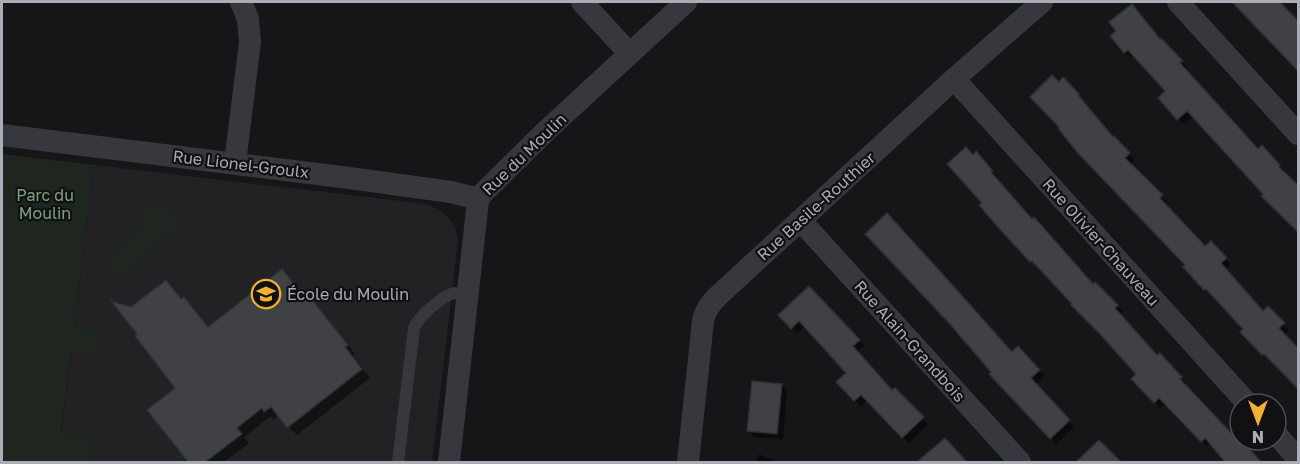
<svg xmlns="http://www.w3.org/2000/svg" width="1300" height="464" font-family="'Golos Text',sans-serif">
<rect width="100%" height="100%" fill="#161618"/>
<polygon fill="#222225" points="94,165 426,204 441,211 451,221 455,227 458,241 432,462 58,462"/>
<g fill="#1e261f">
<polygon points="2,154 94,165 74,328 102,331 99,355 71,352 61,433 92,437 89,462 2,462"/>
<polygon points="159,201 179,223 125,273 119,272 110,264 111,257 145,222 141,216"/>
</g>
<g fill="#0007">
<polygon points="1239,2 1278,2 1298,25 1242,5"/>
<polygon points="1112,36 1161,40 1187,67 1185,69 1258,151 1268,153 1285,172 1284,173 1194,116 1184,124 1178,118 1167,91 1134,55 1131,58"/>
<polygon points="1063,80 1084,101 1083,102 1114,138 1135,160 1130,164 1167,202 1165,204 1205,248 1211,243 1231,264 1226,270 1263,313 1268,308 1289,330 1284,335 1269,360 1245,330 1213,293 1211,295 1185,267 1187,265 1059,84"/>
<polygon points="973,156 982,159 998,177 996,179 1032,221 1093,285 1095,284 1123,312 1120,315 1157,357 1166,360 1187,384 1185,386 1236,440 1239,438 1261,462 1227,462 1211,443 1207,446 1166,403 1160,408 1155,402 1138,374 1039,266 1037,267 1032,261 981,205 984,203"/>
<polygon points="282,271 300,291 303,290 318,306 355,354 353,356 370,378 297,435 278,416 274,419 271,416 244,437 249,443 224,462 190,462 149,410 177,388 140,335 131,309 182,300 184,299 209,328"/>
<polygon points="809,288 865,346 857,353 893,392 895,390 928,424 909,443 867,400 861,406 838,382 848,373 805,326 797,334 780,315"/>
<polygon points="1018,348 1045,376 1036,385 1074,427 1056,444 1051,438 1012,354"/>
<polygon points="782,385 787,391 783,439 754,437 749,431"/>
<polygon points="945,440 966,462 919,462"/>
<polygon points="1099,442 1119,462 1080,462 1079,461"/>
<polygon points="759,454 777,462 755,462"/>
</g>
<g fill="#404145" stroke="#303034" stroke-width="1.5">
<polygon points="1232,2 1280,2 1299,22 1299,72"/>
<polygon points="1132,4 1160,39 1161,38 1183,61 1180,63 1222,109 1258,149 1262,145 1280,165 1279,167 1299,186 1299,233 1261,196 1263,194 1187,111 1177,120 1158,98 1165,91 1128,50 1124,53 1110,36 1116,31 1109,22"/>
<polygon points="1052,75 1059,82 1063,77 1079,94 1078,95 1113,137 1114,136 1130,153 1125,158 1163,195 1160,198 1205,246 1211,241 1227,258 1221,263 1263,311 1268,306 1285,323 1279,328 1299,349 1299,390 1264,354 1262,355 1240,332 1243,329 1206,289 1204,290 1183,267 1185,265 1077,152 1058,128 1059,127 1030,97"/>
<polygon points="966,147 973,155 976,151 993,171 991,172 1032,219 1034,217 1093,284 1095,282 1118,305 1115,308 1157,355 1160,353 1182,377 1180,379 1236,438 1239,436 1240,440 1242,440 1261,462 1225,462 1205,438 1201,442 1159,398 1154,403 1131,379 1136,374 1099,333 1071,305 1072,304 1032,261 1030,262 996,225 979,205 982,203 947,164"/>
<polygon points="887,213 956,289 1012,352 1018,346 1040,370 1031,378 1070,420 1050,439 989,374 991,372 949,323 865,234"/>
<polygon points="282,269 299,290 303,288 309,296 348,345 345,347 362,369 287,428 271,407 264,412 262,408 237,428 242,434 205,462 188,462 147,410 175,388 135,336 137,334 111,301 131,307 166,280 181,299 184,297 208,327"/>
<polygon points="809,286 860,340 853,346 892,390 895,388 924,417 902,438 861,395 854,401 836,382 846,373 799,321 791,329 778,315"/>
<polygon points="752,381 782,384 777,434 747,431"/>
<polygon points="945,438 967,462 917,462"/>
<polygon points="1099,440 1121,462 1076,462"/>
</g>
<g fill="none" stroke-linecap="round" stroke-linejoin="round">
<path stroke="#37383d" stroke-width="12" d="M398,462L414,328C418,317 442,296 454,293C458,293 464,294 468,294"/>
<g stroke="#37383d" stroke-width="22">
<polyline points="582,2 629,53"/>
<polyline points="1178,2 1298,134"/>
<polyline points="954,79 1248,404"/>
<polyline points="2,135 342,177 451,192 471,197 478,201"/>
<polyline points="235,163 250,42 248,19 241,2"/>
<polyline points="800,220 1020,462"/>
<polyline points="1276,434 1298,459"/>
<polyline points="449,462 478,201 481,195 546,131 686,2"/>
<path d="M688,462L703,321C705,310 711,303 719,295L954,79L1042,2"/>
</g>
</g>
<defs>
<g id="school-ring" transform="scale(1.5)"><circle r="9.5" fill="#111113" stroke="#f2b134" stroke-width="1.5"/><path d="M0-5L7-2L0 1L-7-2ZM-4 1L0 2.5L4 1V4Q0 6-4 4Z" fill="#f2b134"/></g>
</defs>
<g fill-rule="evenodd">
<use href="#school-ring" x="266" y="294"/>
</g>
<g text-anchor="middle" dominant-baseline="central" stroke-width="4.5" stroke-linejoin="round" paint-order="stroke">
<g font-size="16" fill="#a8adb8" stroke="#111113">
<text transform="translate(524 154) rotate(-44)">Rue du Moulin</text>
<text transform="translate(241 164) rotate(7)">Rue Lionel-Groulx</text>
<text transform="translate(816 206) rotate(-42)">Rue Basile-Routhier</text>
<text transform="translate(1101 242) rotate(48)">Rue Olivier-Chauveau</text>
<text transform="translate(910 341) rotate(48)">Rue Alain-Grandbois</text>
</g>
<g font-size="16" fill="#7fa381" stroke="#111113">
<text x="45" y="195">Parc du<tspan x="45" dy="18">Moulin</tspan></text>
</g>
<g font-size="16" fill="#a8adb8" stroke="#111113" text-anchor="start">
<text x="287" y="294">École du Moulin</text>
</g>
</g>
<rect width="1300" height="464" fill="none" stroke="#a8adb8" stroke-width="6"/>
<g transform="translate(1258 422) rotate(180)"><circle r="28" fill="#111113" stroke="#4d4f55" stroke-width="1.5"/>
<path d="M0-4.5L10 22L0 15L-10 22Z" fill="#f2b134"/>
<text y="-9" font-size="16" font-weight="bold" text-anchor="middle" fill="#a8adb8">N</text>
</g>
</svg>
